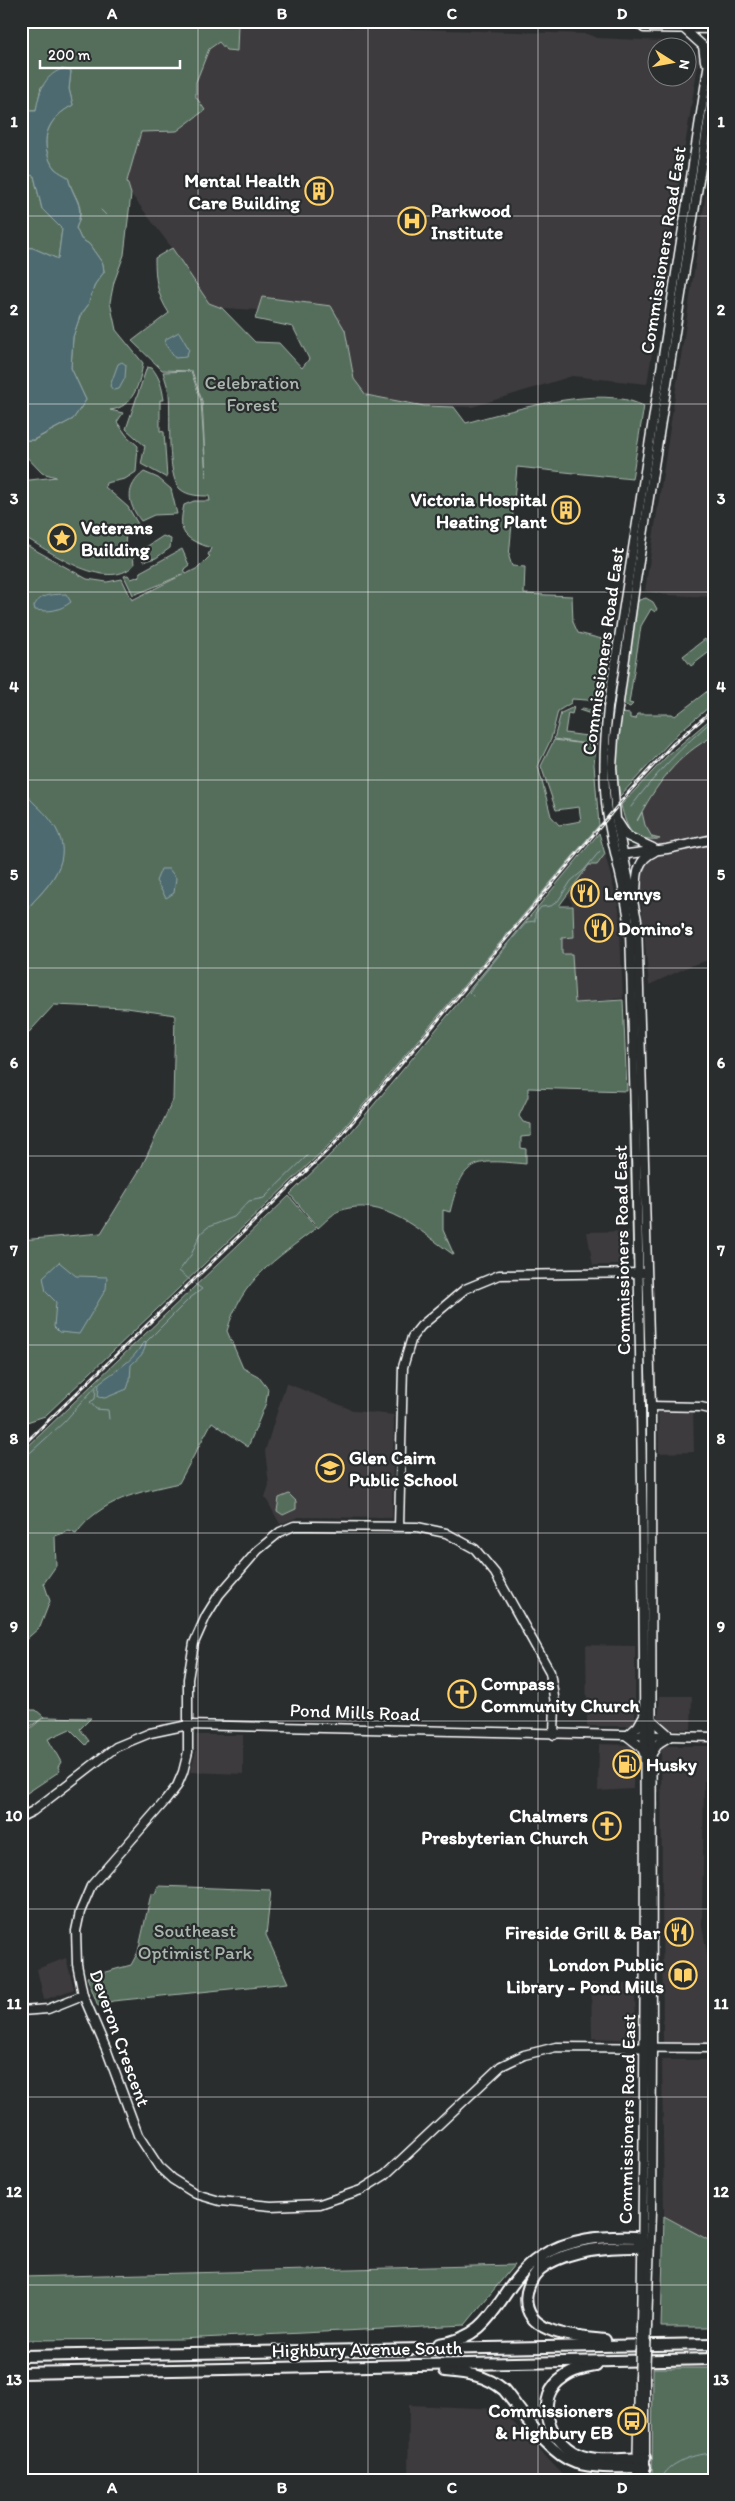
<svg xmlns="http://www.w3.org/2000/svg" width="735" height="2501" font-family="Itim,sans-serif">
<rect width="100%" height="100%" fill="#2a2d2e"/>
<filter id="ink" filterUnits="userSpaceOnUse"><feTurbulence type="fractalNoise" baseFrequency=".02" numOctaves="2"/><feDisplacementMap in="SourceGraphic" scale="10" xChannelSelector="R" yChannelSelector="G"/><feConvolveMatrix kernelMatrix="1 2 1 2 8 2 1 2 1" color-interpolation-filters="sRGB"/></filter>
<g filter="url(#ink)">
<g fill="#3c3a3e" fill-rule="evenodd">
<path d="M238,24L587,34L597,38L687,42L699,58L647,384L572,376L472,407L424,406L366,395L354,379L331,306L262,297L258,310L222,308L209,303L172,248L131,194L127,181L141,132L177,131L205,110L196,97V82L209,49L219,42L226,50L237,51ZM658,48H688V78H658Z"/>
<polygon points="714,141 714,597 667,595 645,591"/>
<polygon points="714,736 714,958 690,966 649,985 634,826 651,794 665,775 683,757 703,741"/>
<polygon points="605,854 619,909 623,998 575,1003 572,955 562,955 561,938 574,937 573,906 567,893 589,865 597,865"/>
<polygon points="629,1231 629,1261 625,1265 593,1265 587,1232"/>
<polygon points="286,1383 355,1411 394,1415 392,1518 298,1517 280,1524 265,1497 269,1485 265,1451"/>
<polygon points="693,1409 694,1452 659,1453 658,1412"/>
<polygon points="586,1645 635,1646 635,1726 587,1726"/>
<polygon points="660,1696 692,1696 691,1729 666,1729 658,1723"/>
<polygon points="196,1735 243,1735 243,1774 190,1772 196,1751"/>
<polygon points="599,1744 634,1745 633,1789 598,1791"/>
<polygon points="661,1746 714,1746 714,1780 704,1781 702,1926 710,1969 712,2044 663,2043"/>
<polygon points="66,1958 74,1989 44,2000 37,1969"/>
<polygon points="591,1983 635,1984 636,2040 592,2038"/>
<polygon points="662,2060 714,2060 714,2243 664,2216"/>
<polygon points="409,2405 500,2409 568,2480 408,2480"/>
</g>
<g fill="#556e5c" stroke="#aab6ae">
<path d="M21,21L238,24L237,51L226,50L219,42L209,49L196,82V97L205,110L177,131L141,132L127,181L131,194L124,255L114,282L110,302L116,330L143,363C140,383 133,408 110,410L123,413L117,422L127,436L138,446L136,472L125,479L106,483L105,487L128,507L138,524L126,533L125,545L133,553L134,565C106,594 47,549 21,535V481L56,477L42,473L21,451V440H34L73,419L86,400L71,368L73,337L80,316L88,305L95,284L104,272L103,264L89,244L81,239L76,228C87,204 73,199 68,177C64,175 58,172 55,169C51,165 48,157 47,152C42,130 54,115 73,105L69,89L71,71L41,87L36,111H21Z"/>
<polygon points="21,173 34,176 42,209 62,229 58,259 33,248 21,247"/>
<path d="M172,248L209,303L222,308L255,342L279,343L302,368L309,359L293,327L255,319L262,297L331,306L345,330L354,379L366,395L424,406L454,407L466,423C507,411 580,391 622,399C629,400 637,403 644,406L632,479L517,467L509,557L512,566L525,567L524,594L572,596L573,622L578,633L610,641L601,701L572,699L571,703L558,711L551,739L538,766L551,816L559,825L581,821L579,807L556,810L541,766L554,740L593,745L554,739L561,713L574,707L572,714L568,713L565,733L594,737L597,716L579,710L583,708L600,713L594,764L599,825L332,1142L45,1416L21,1424V1240L101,1233L142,1166L173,1100L175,1015L127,1008L54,1005L21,1041V915C27,911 29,906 34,901C59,875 75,850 47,817C38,805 26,799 21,784V542L87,579L107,582L122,579L132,600L184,574C167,581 151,589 133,595L124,576L128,575L131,579L140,576V572L182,549L189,565L184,569L186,574L198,568L210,556L208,555L211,548C185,539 177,534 184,505L194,501H210L209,496C200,496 188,496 180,489C166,476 171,414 169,394C168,387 165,379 163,372L191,371L201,401L206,477L202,401L192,371L162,370L132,341L169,313C157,295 155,279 155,258Z"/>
<path d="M147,367L152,368C160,378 162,387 164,400H160V431L164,432L167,478L141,464L145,446L126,429Z"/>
<path d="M144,472L158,478L171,489L177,514L154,515L141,521C127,503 125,487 144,472Z"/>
<polygon points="163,536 171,539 170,548 156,558 144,561 140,554 143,549"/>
<polygon points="646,598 653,602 657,609 655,612 651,609 641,626 629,703 633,704 630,707 622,704 636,605 639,600"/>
<polygon points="705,639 712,650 691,666 683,656"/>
<polygon points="714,686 714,703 679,732 620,796 615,769 619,718 622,713 630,714 630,718 636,719 637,714 672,714 675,716"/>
<path d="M714,716V736C678,754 655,786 637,821L642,812L645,825L652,837L660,839C631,841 627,830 621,805L668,755Z"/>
<path d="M599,833L605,854L597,865H589L559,906H573L574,937L562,938V954H572L575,1003L623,1000L627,1091L528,1088V1097L519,1116L523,1122L531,1124V1136L521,1137V1148L526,1149V1164C474,1159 463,1158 450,1212L443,1210V1230L454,1255C422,1233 382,1194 339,1211C332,1214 324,1223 318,1228L290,1194L342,1143Z"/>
<polygon points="629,1101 632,1104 635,1261 633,1261"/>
<path d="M289,1196L316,1228C275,1261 242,1278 227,1331L243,1368L258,1376L268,1389L266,1403L248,1447L212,1422L179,1483C139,1492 101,1499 76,1534L69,1531L55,1536L56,1566L44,1583L50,1601L40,1627L21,1644V1453Z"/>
<polygon points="289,1494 296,1501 296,1509 283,1515 277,1511 279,1498"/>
<polygon points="21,1702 26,1710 36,1710 44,1717 91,1718 80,1729 89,1741 86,1745 70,1729 48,1739 61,1762 58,1767 60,1771 21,1797 21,1725 31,1728 44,1717 31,1726 21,1724"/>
<polygon points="158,1886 271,1890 266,1935 288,1983 113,2001 98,2006 87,1977 131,1965 138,1952 151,1894 155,1894"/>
<polygon points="664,2216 714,2243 714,2327 661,2327"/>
<polygon points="514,2265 465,2325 180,2339 21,2340 21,2277"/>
<polygon points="653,2368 714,2368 714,2480 652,2480"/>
</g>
<g fill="#4d6b6f" stroke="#94a6a9">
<path d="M62,69L71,71L69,89L73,105C54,115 42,130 47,152C48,157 51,165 55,169C59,172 64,175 68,177C73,200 86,204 76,228L81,239L89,244L103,264L104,272L95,284L88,305L80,316L73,337L71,368L86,400L73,419L33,440H21V247L33,248L58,259L62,229L42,209L34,176L21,173V111H36C39,93 43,76 62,69Z"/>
<polygon points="179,332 189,349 186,357 175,358 165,344 166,339"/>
<polygon points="122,362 126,365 125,378 119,389 113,390 110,386 118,364"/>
<path d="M66,594L71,602C59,611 50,612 35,610L34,606C41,593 52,595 66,594Z"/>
<path d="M21,784C26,799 38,805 48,817C75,850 60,874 34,901C29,906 27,911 21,915Z"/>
<polygon points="161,869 169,869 176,878 174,893 166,898 156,881"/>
<polygon points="59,1262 76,1276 107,1277 106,1289 79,1334 59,1332 54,1327 56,1302 46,1292 43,1277"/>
<path d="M146,1342C145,1354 139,1357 131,1365L130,1380L127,1389L105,1398L98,1397L99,1383C113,1372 134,1361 142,1344Z"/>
</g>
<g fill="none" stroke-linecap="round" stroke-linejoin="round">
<g stroke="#94a6a9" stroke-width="1">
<polyline points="101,210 106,215"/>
<polyline points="714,694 714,698"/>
<path d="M631,807C655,774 683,746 714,719"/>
<polyline points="473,996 469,992 519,931 527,922 535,921 535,914 541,907 551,906 558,901 571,881 584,870 600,851"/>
<polyline points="190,1280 179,1271 191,1255 201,1233 208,1227 234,1217 249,1201 264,1198 307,1156"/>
<polyline points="146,1342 190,1298 202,1289 195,1284"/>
<polyline points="96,1388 95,1399 90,1402 96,1409 108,1410 109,1419"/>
<polyline points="21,1461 64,1422 99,1383"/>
<path d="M661,2480C667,2462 697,2453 714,2453"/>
</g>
<g stroke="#fff" stroke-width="11">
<g id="secondary">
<polyline points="627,21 637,22 644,28 714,29"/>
<polyline points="683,28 703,46 705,61"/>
<polyline points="618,822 627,836 653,848"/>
<polyline points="620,855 667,849 714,839"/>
<path d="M636,893C637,876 636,860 654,852"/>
<polyline points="651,1406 701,1407 714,1410"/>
<polyline points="399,1526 403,1367 412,1337 421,1326 465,1289 499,1275 643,1273"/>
<polyline points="651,1719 670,1736"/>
<polyline points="554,1735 555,1703 550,1672 495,1573 475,1549 446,1533 417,1527 310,1526 294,1526 280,1532 258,1550 219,1595 206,1616 194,1643 188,1679 188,1752 183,1772 177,1786 166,1800 91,1886 80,1912 76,1931 77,1964 83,1995 107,2051 138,2135 159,2167 172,2179 196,2194 220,2201 271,2206 320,2204 361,2190 385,2175 501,2066 524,2055 556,2047 714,2048"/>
<polyline points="627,1736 638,1726 643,1717"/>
<polyline points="627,1736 641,1747 644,1753"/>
<polyline points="651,1755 659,1743 669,1737"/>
<polyline points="21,1817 33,1811 116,1747 150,1733 188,1725 714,1737"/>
<polyline points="21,2011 48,2009 83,1995"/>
<polyline points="647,2326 651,2212 652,2047 651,1406 637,920 616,819 612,767 614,738 634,593 714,85"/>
<path d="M641,2327C649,1862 644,1396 630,931C627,893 614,856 608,818C602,781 604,745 608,708L714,30"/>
<polyline points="637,2480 639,2378"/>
<polyline points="645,2480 645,2378"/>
</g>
</g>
<g stroke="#fff" stroke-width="14">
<g id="highway">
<path d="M439,2344C500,2336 496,2286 540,2257C569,2238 602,2236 636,2237L642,2243L636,2247C605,2247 573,2249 546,2265C535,2271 530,2280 527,2292C519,2335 578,2337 605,2340"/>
<polyline points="21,2356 714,2344"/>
<path d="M596,2366C585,2368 573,2370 564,2377C533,2397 548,2440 577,2454C596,2463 625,2458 645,2458"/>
<path d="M445,2371C468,2373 486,2375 504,2390C522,2412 548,2454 576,2463C597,2469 623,2467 645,2467"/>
<polyline points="21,2373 714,2359"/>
</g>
</g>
<use href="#secondary" stroke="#2a2d2e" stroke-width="8"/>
<use href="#highway" stroke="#2a2d2e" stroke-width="10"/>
<g stroke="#fff" stroke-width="3">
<polyline id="rail" points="21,1447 334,1144 630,791 672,745 714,709"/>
</g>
<use href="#rail" stroke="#2a2d2e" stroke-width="1" stroke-dasharray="4" stroke-linecap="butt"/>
<g stroke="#fff" stroke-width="11" stroke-linecap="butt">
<g id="secondary-bridge">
<polyline points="639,2378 641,2327"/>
<polyline points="645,2378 647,2326"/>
</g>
</g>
<use href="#secondary-bridge" stroke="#2a2d2e" stroke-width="8"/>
</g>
</g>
<path fill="none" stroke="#fff" stroke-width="1" stroke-opacity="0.55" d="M198,21V2480M368,21V2480M538,21V2480M21,216H714M21,404H714M21,592H714M21,780H714M21,968H714M21,1156H714M21,1345H714M21,1533H714M21,1721H714M21,1909H714M21,2097H714M21,2285H714"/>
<defs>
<g id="building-ring" transform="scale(1.4375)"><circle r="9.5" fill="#2a2d2e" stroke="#ffd166" stroke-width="1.5"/><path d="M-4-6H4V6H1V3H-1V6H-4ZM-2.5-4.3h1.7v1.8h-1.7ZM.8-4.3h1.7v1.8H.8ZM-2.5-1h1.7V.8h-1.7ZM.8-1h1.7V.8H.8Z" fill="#ffd166"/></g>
<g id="hospital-ring" transform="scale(1.4375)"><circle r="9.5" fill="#2a2d2e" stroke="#ffd166" stroke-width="1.5"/><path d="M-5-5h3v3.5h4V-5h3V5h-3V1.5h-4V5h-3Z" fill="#ffd166"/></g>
<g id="sight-ring" transform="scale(1.4375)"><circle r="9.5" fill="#2a2d2e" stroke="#ffd166" stroke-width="1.5"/><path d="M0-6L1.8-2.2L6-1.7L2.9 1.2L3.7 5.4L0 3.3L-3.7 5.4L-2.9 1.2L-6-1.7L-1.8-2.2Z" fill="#ffd166"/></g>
<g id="restaurant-ring" transform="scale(1.4375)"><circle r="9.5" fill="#2a2d2e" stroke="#ffd166" stroke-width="1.5"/><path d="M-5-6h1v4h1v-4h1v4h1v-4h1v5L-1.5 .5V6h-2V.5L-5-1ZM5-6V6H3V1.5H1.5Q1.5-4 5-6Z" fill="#ffd166"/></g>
<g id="school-ring" transform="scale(1.4375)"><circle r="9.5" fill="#2a2d2e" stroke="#ffd166" stroke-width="1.5"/><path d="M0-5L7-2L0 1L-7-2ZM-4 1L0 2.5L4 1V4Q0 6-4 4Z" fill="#ffd166"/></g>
<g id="church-ring" transform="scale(1.4375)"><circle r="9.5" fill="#2a2d2e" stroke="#ffd166" stroke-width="1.5"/><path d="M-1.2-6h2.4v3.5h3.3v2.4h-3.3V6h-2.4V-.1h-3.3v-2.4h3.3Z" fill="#ffd166"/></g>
<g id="fuel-ring" transform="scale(1.4375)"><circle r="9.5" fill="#2a2d2e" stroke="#ffd166" stroke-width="1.5"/><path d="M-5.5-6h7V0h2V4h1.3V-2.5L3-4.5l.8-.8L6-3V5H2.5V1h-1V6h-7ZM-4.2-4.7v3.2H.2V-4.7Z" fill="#ffd166"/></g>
<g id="library-ring" transform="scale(1.4375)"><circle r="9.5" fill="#2a2d2e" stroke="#ffd166" stroke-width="1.5"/><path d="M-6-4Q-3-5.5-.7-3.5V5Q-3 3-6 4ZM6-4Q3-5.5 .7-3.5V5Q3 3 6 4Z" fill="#ffd166"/></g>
<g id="bus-ring" transform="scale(1.4375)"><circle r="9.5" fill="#2a2d2e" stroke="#ffd166" stroke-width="1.5"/><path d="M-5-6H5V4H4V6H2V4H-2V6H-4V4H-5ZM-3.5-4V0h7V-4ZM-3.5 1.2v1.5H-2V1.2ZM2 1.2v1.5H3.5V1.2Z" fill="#ffd166"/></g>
</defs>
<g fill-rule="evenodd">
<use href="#building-ring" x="319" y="191"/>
<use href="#hospital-ring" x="412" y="221"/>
<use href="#building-ring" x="566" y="510"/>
<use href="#sight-ring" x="62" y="538"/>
<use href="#restaurant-ring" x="585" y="893"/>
<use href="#restaurant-ring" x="599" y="928"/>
<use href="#school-ring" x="330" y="1468"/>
<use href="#church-ring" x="462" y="1694"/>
<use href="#fuel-ring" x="627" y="1764"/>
<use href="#church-ring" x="607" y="1826"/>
<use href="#restaurant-ring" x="679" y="1932"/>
<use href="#library-ring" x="683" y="1975"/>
<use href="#bus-ring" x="632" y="2421"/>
</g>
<g text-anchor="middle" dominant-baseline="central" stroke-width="4.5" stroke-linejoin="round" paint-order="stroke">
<g font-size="19" font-weight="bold" fill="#fff" stroke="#2a2d2e" text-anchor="start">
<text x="300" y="180" text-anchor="end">Mental Health<tspan x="300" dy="22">Care Building</tspan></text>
<text x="431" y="210">Parkwood<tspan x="431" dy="22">Institute</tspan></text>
<text x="547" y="499" text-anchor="end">Victoria Hospital<tspan x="547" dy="22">Heating Plant</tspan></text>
<text x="81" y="527">Veterans<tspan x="81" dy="22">Building</tspan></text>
<text x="604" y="893">Lennys</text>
<text x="618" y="928">Domino's</text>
<text x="349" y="1457">Glen Cairn<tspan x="349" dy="22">Public School</tspan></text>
<text x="481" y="1683">Compass<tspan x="481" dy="22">Community Church</tspan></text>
<text x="646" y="1764">Husky</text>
<text x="588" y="1815" text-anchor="end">Chalmers<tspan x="588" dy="22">Presbyterian Church</tspan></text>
<text x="660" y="1932" text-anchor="end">Fireside Grill &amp; Bar</text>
<text x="664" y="1964" text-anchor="end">London Public<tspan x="664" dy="22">Library - Pond Mills</tspan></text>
<text x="613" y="2410" text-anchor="end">Commissioners<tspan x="613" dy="22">&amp; Highbury EB</tspan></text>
</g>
<g font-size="19" fill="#fff" stroke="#2a2d2e">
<text transform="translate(663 250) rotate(-81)">Commissioners Road East</text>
<text transform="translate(603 651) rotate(-82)">Commissioners Road East</text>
<text transform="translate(622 1250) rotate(-91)">Commissioners Road East</text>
<text transform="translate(355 1712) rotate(2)">Pond Mills Road</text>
<text transform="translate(120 2038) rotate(70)">Deveron Crescent</text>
<text transform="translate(627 2119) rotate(-89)">Commissioners Road East</text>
<text transform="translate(367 2349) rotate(-1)">Highbury Avenue South</text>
</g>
<g font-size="19" fill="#aab6ae" stroke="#2a2d2e">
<text x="252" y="382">Celebration<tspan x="252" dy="22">Forest</tspan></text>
<text x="195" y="1930">Southeast<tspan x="195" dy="22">Optimist Park</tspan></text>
</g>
</g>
<rect width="735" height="2501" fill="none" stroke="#2a2d2e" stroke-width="55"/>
<g transform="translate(672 62) rotate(101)"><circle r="24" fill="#2a2d2e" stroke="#7f8182"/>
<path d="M0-4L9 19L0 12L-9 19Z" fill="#ffd166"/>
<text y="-8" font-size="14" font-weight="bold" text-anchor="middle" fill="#ffffff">N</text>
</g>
<path d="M40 60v8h140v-8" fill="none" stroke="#ffffff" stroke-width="2.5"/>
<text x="48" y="60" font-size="15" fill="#ffffff" stroke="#2a2d2e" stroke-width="4" paint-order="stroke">200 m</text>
<rect x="28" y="28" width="680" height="2446" fill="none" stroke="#fff" stroke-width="2"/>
<g font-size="16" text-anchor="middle" font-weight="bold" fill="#fff">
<text x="112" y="19">A</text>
<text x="282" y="19">B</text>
<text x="452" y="19">C</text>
<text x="622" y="19">D</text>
<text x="14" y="127">1</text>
<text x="721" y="127">1</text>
<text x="14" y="315">2</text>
<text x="721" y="315">2</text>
<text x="14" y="504">3</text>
<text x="721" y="504">3</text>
<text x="14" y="692">4</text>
<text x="721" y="692">4</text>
<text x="14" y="880">5</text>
<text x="721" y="880">5</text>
<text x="14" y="1068">6</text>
<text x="721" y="1068">6</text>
<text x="14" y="1256">7</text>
<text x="721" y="1256">7</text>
<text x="14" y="1444">8</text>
<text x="721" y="1444">8</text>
<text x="14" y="1632">9</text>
<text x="721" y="1632">9</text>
<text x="14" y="1821">10</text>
<text x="721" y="1821">10</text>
<text x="14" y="2009">11</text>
<text x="721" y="2009">11</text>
<text x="14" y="2197">12</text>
<text x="721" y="2197">12</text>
<text x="14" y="2385">13</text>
<text x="721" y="2385">13</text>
<text x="112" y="2493">A</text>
<text x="282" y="2493">B</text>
<text x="452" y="2493">C</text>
<text x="622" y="2493">D</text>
</g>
</svg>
